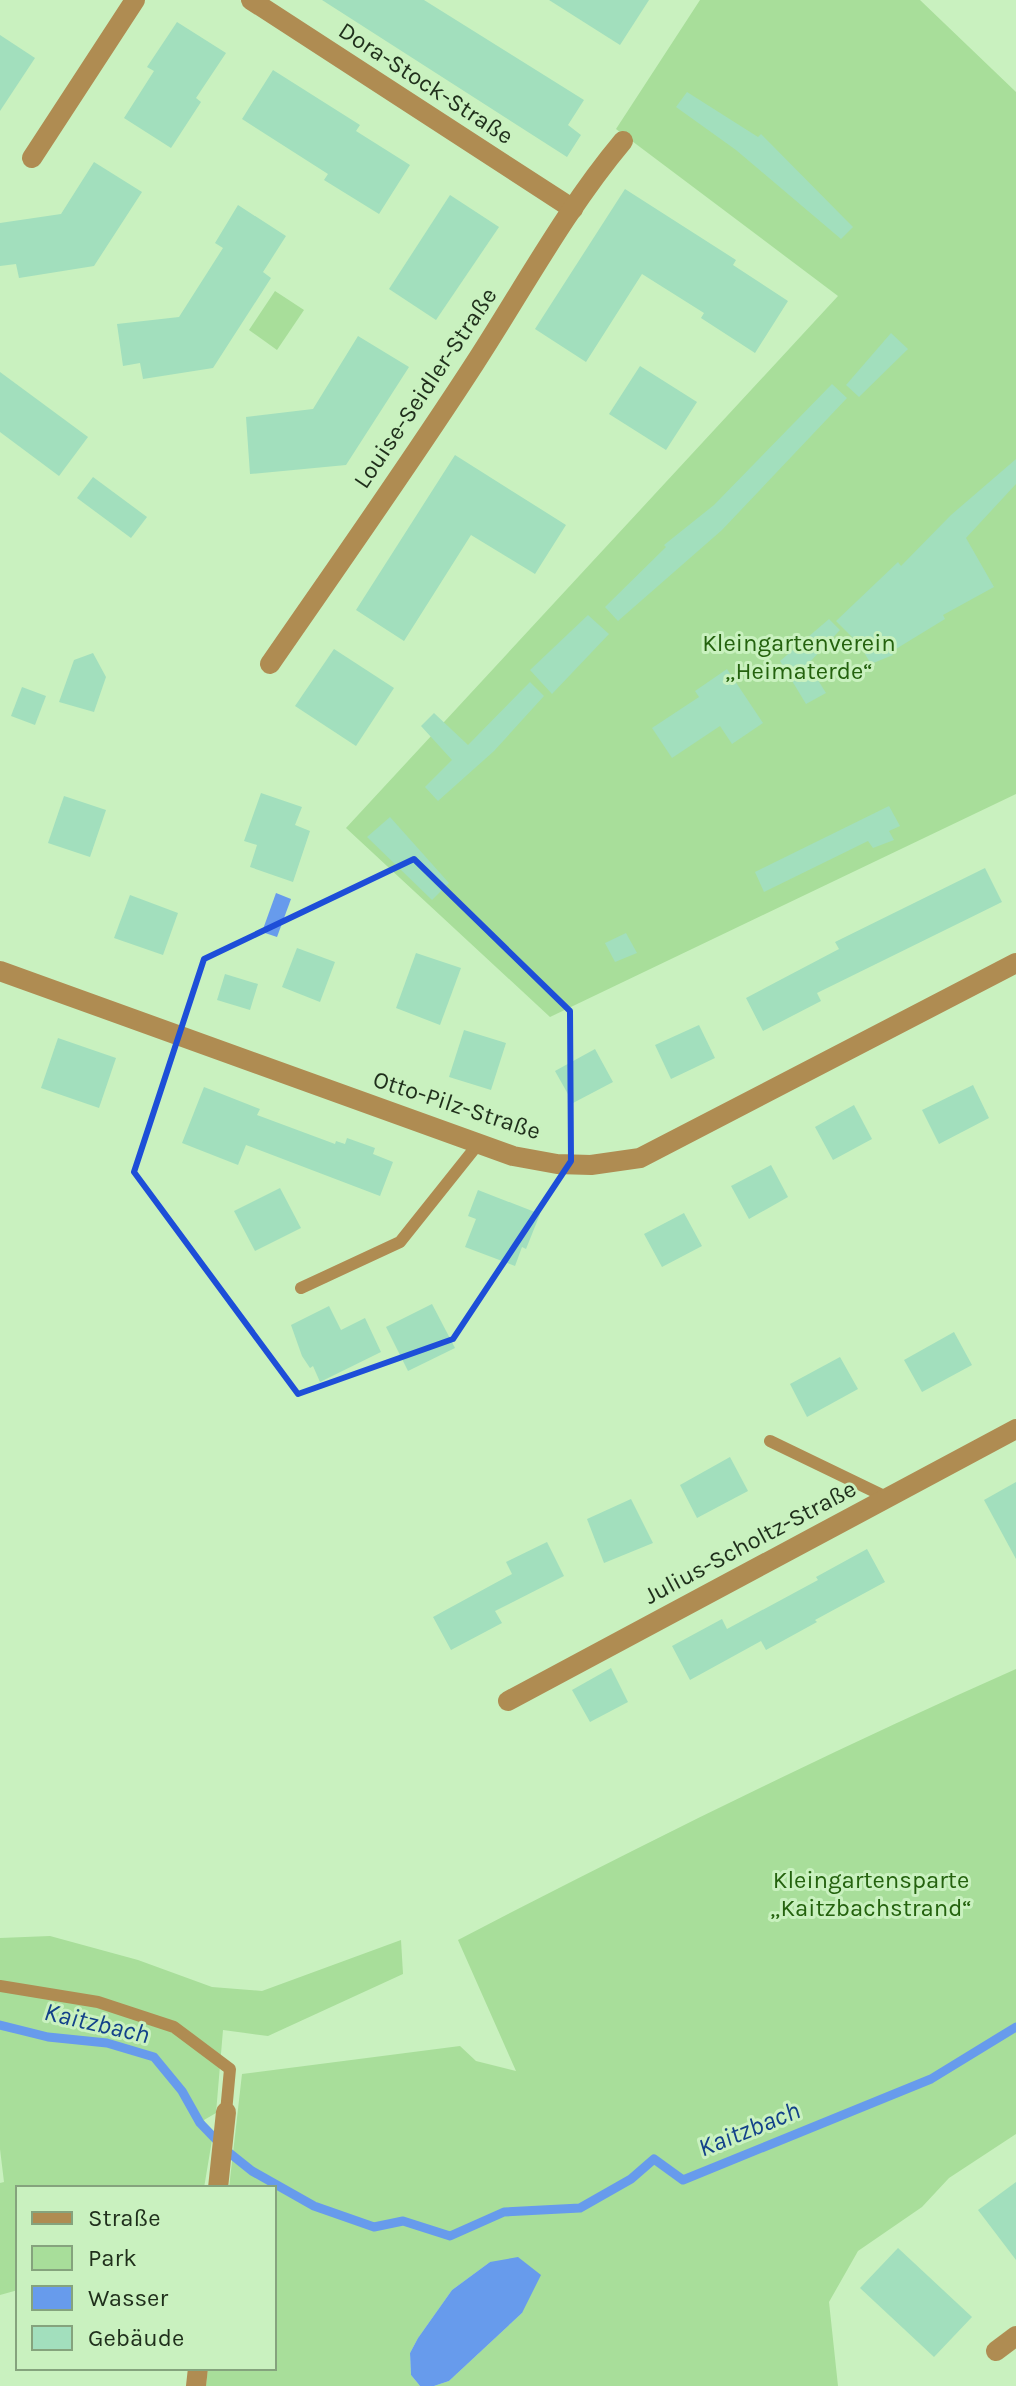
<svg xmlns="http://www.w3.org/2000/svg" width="1016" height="2386" font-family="Karla,sans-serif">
<rect width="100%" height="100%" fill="#c9f1bf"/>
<g fill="#a8de9a">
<polygon points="700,0 920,0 1016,92 1016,794 550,1017 346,828 838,296 616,129"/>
<polygon points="275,291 304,310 277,350 249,330"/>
<path d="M1016,1669V2134L949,2178L922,2207L858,2251L829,2302L838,2386H434L449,2381L522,2313L490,2262L452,2290L418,2338L410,2353L411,2375L420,2386H206L208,2368H274V2188H229L242,2074L460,2046L476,2061L516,2071L458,1940C642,1844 827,1753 1016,1669Z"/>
<polygon points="50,1936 138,1960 212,1987 262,1991 401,1940 403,1974 268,2036 223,2030 216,2113 204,2120 212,2140 204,2188 18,2188 18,2290 0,2295 0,2183 4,2182 0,2149 0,1938"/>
</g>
<g fill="#679bec">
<polygon points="276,893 291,899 277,937 262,932"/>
<polygon points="518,2257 541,2275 522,2313 449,2381 434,2386 420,2386 411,2375 410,2353 418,2338 452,2290 490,2262"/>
</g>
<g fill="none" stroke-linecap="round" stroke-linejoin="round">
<polyline stroke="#679bec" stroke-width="9" points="0,2025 48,2037 107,2043 154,2057 182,2091 200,2123 227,2151 252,2171 314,2206 374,2227 403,2221 450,2236 504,2212 580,2208 631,2179 654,2159 683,2180 931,2079 1016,2027"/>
</g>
<g fill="#a2dfbd">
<polygon points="322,0 424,0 584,100 568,125 581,135 567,157"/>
<polygon points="549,0 649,0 620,45"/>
<polygon points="177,22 226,53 196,98 201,102 171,148 124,118 154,71 147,67"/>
<polygon points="0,35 35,58 0,111"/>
<polygon points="273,70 360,125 356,131 410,165 379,214 324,180 328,174 242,119"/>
<polygon points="687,92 758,137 761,134 853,227 841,239 736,150 676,107"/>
<polygon points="94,162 142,192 94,266 19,278 16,264 0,266 0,223 61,214"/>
<polygon points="625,189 736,260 733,265 788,301 755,353 701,318 704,313 642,274 586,362 535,329"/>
<polygon points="450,195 499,227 436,320 389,289"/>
<polygon points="238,205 286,236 263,272 271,278 213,368 143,379 140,363 123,366 117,324 179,317 223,248 215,243"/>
<polygon points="891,333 908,349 859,397 846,385"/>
<polygon points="358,336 409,367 346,465 250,474 246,417 313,409"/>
<polygon points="640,366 697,402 666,450 609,414"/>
<polygon points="0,372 88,437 59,476 0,432"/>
<polygon points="832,384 847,398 722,530 618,621 605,607 666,547 664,545 714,505"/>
<polygon points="455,455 566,525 535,574 471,535 404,641 356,610"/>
<polygon points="1016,459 1016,484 966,538 994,587 943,615 945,619 891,652 893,655 871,664 859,644 836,621 898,562 901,566 951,515"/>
<polygon points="93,477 147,517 131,538 77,498"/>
<polygon points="588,615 609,634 552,694 530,670"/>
<polygon points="829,619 840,630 808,664 826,693 806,704 780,661"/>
<polygon points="334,649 394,688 356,746 295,706"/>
<polygon points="93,653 106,677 94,712 59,702 74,660"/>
<polygon points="727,669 763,723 732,744 720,726 672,758 652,728 699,697 695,691"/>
<polygon points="530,682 544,696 494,751 438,801 425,787 452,760 421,726 434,713 468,745"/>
<polygon points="22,687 46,696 35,725 11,716"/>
<polygon points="261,793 302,807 295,825 310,831 293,882 250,867 257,845 244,841"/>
<polygon points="64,796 106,810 90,857 48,843"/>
<polygon points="889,806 900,826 889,831 894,840 873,848 868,841 764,892 755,872"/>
<polygon points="390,817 449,883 432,900 367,837"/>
<polygon points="985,868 1002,902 817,993 821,1001 763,1031 746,998 839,949 835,942"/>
<polygon points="130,895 178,913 163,955 114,938"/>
<polygon points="626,933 637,953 615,962 605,943"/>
<polygon points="297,948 335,962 320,1002 282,987"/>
<polygon points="416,953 461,968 440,1025 396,1008"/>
<polygon points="225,974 258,984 250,1010 217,1000"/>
<polygon points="699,1025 715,1058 671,1079 655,1045"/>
<polygon points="464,1030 506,1043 491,1090 449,1077"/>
<polygon points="58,1038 116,1058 99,1108 41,1088"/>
<polygon points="595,1049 613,1082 573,1103 555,1071"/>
<polygon points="973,1085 989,1118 939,1144 922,1110"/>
<polygon points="204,1087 260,1109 257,1115 335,1144 336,1141 345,1144 347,1138 375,1148 373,1154 393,1162 380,1196 246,1145 238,1165 182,1143"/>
<polygon points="854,1105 872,1139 833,1160 815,1127"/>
<polygon points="771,1165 788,1197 749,1219 731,1186"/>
<polygon points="280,1188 301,1228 255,1251 234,1211"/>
<polygon points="478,1190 540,1214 526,1249 522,1247 515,1266 465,1247 476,1219 468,1216"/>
<polygon points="684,1213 702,1246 662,1267 644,1234"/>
<polygon points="432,1304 455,1348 408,1371 386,1327"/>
<polygon points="329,1306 341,1330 365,1318 381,1352 320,1382 313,1366 310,1368 302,1356 291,1325"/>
<polygon points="954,1332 972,1365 922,1392 904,1360"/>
<polygon points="840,1357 858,1389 807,1417 790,1384"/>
<polygon points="730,1457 748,1491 697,1518 680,1485"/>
<polygon points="1016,1482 1016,1559 984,1500"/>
<polygon points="631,1499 653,1543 604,1563 587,1519"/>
<polygon points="547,1542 564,1576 495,1611 502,1623 451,1650 433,1617 512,1574 506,1562"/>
<polygon points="867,1549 885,1582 815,1620 817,1622 766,1650 761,1641 690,1680 672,1646 722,1619 727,1629 818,1580 816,1577"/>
<polygon points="611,1668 628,1702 590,1722 572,1690"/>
<polygon points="1016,2182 1016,2260 978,2210"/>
<polygon points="898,2248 972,2317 934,2357 860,2288"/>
</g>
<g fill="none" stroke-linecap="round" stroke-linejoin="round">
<g stroke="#af8c52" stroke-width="12">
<polyline points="301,1288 400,1242 479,1143"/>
<polyline points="770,1441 888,1498"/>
<polyline points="0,1986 98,2002 174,2027 230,2069 226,2112"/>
</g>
<g stroke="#af8c52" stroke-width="20">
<polyline points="251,0 573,209"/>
<polyline points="32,158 135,0"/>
<path d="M270,664C339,564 409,465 475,363C523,289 566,209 623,141"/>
<polyline points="0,971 513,1156 557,1164 591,1165 640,1158 1016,963"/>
<polyline points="508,1701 1016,1429"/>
<polyline points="218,2188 226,2112"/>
<polyline points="996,2351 1016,2336"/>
<polyline points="196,2386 198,2368"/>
</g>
</g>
<path fill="none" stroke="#1d4ed8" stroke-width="6" stroke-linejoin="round" d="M414,859L570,1011L571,1161L453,1339L298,1394L134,1172L204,959Z"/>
<g text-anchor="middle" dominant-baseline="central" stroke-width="6" stroke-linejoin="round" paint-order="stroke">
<g font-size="24" fill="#1f2f1b" stroke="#c9f1bf">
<text transform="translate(426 83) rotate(33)">Dora-Stock-Straße</text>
<text transform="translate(425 388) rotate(-56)">Louise-Seidler-Straße</text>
<text transform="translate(457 1105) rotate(18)">Otto-Pilz-Straße</text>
<text transform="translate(750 1542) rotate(-28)">Julius-Scholtz-Straße</text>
</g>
<g font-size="24" fill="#24620e" stroke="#c9f1bf">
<text x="799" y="643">Kleingartenverein<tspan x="799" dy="28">„Heimaterde“</tspan></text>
<text x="871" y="1880">Kleingartensparte<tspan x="871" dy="28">„Kaitzbachstrand“</tspan></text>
</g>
<g font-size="26" font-style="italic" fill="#124189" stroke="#c9f1bf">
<text transform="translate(97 2023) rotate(13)">Kaitzbach</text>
<text transform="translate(749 2129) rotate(-22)">Kaitzbach</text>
</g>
</g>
<rect x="16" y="2186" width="260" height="184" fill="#c9f1bf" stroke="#85a37d" stroke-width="2"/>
<rect x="32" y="2212" width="40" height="12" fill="#af8c52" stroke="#85a37d" stroke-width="2"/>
<text x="88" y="2226" font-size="24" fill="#1f2f1b">Straße</text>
<rect x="32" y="2246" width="40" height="24" fill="#a8de9a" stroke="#85a37d" stroke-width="2"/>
<text x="88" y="2266" font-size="24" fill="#1f2f1b">Park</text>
<rect x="32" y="2286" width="40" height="24" fill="#679bec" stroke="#85a37d" stroke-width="2"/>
<text x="88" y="2306" font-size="24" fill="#1f2f1b">Wasser</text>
<rect x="32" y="2326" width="40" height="24" fill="#a2dfbd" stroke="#85a37d" stroke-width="2"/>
<text x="88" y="2346" font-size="24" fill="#1f2f1b">Gebäude</text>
</svg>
